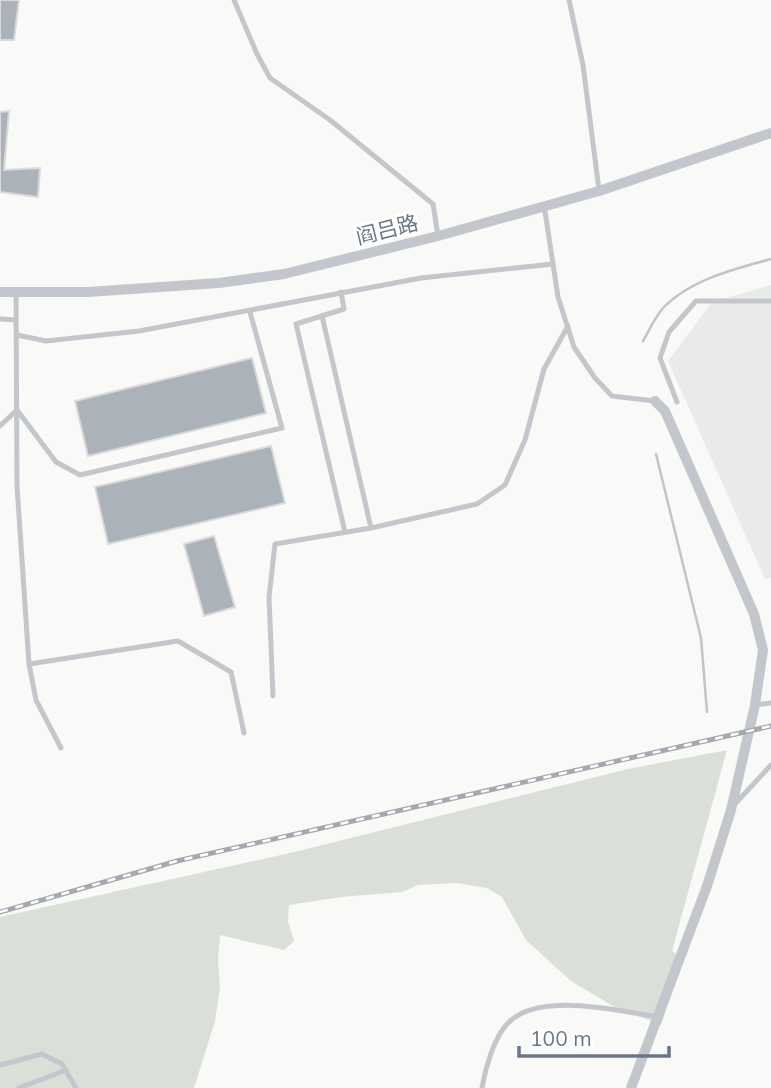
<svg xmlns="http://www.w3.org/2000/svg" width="771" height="1088" font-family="Mulish,'Noto Sans SC',sans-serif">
<rect width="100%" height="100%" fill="#f9f9f7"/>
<polygon fill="#e9ebea" points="771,285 771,578 765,579 668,361 712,302"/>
<polygon fill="#dadfd8" points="727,750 672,951 683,959 661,1025 613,1006 571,981 526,940 502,897 487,888 457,883 418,885 402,892 341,897 289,905 288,921 294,941 284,950 220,935 218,960 220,988 215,1021 194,1088 0,1088 0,917 290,853 628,769"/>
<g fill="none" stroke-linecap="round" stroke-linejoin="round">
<g stroke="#bdc6cb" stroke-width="2.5">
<path d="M643,341C649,331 655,317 663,308C690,280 734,269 771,259"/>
<polyline points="656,454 701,638 707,712"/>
</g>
</g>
<g fill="#abb2b9" stroke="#dadbd9" stroke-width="2">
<polygon points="0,0 19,0 14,40 0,40"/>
<polygon points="9,111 4,170 40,168 38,197 0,192 0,112"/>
<polygon points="252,358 266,413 88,456 75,401"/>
<polygon points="271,446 285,503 108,544 95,487"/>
<polygon points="214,536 235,607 204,616 184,544"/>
</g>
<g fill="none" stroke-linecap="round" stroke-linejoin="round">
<g stroke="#c3c6ca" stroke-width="5">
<polyline points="234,0 257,54 270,78 330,120 433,204 438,236"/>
<polyline points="569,0 583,65 599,190"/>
<polyline points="544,205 558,297 574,347 595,378 612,396 655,401"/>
<polyline points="16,292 17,486 29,664 36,700 61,748"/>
<polyline points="341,292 344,309 296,324 345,532"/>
<polyline points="322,316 371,528"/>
<polyline points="0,319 16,320"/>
<polyline points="17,335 46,341 139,331 421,278 553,264"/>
<polyline points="677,402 660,358 669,332 696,301 771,301"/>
<polyline points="0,426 17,410 56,462 80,475 282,428 250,312"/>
<polyline points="29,664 178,641 231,672 244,733"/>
<polyline points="273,696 269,597 275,544 371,528 477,504 505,485 525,440 544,369 568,326"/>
<polyline points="755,705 771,703"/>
<polyline points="735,804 771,765"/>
<polyline points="0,1065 42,1054 62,1064 76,1088"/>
<polyline points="19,1088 66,1070"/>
<path d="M482,1088C485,1069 494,1037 508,1023C539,991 618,1011 659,1017"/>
</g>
<g stroke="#c3c6ca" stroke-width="10">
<polyline points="0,292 88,292 219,283 284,274 438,236 599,191 771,133"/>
<polyline points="631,1088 707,886 731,810 755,705 763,650 754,614 665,411 655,401"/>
</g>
<g stroke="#a4a9af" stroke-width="5">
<polyline id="rail" points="0,912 177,861 771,726"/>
</g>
<use href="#rail" stroke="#fff" stroke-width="2.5" stroke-dasharray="8" stroke-linecap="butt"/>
</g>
<g text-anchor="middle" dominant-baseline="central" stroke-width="7" stroke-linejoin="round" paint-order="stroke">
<g font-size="21" fill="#697686" stroke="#fff">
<text transform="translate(387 229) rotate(-14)">阎吕路</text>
</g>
</g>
<path d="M519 1046v10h150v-10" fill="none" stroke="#697686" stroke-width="3.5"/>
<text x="530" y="1046" font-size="21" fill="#697686" stroke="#ffffff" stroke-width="5" paint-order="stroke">100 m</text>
</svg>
